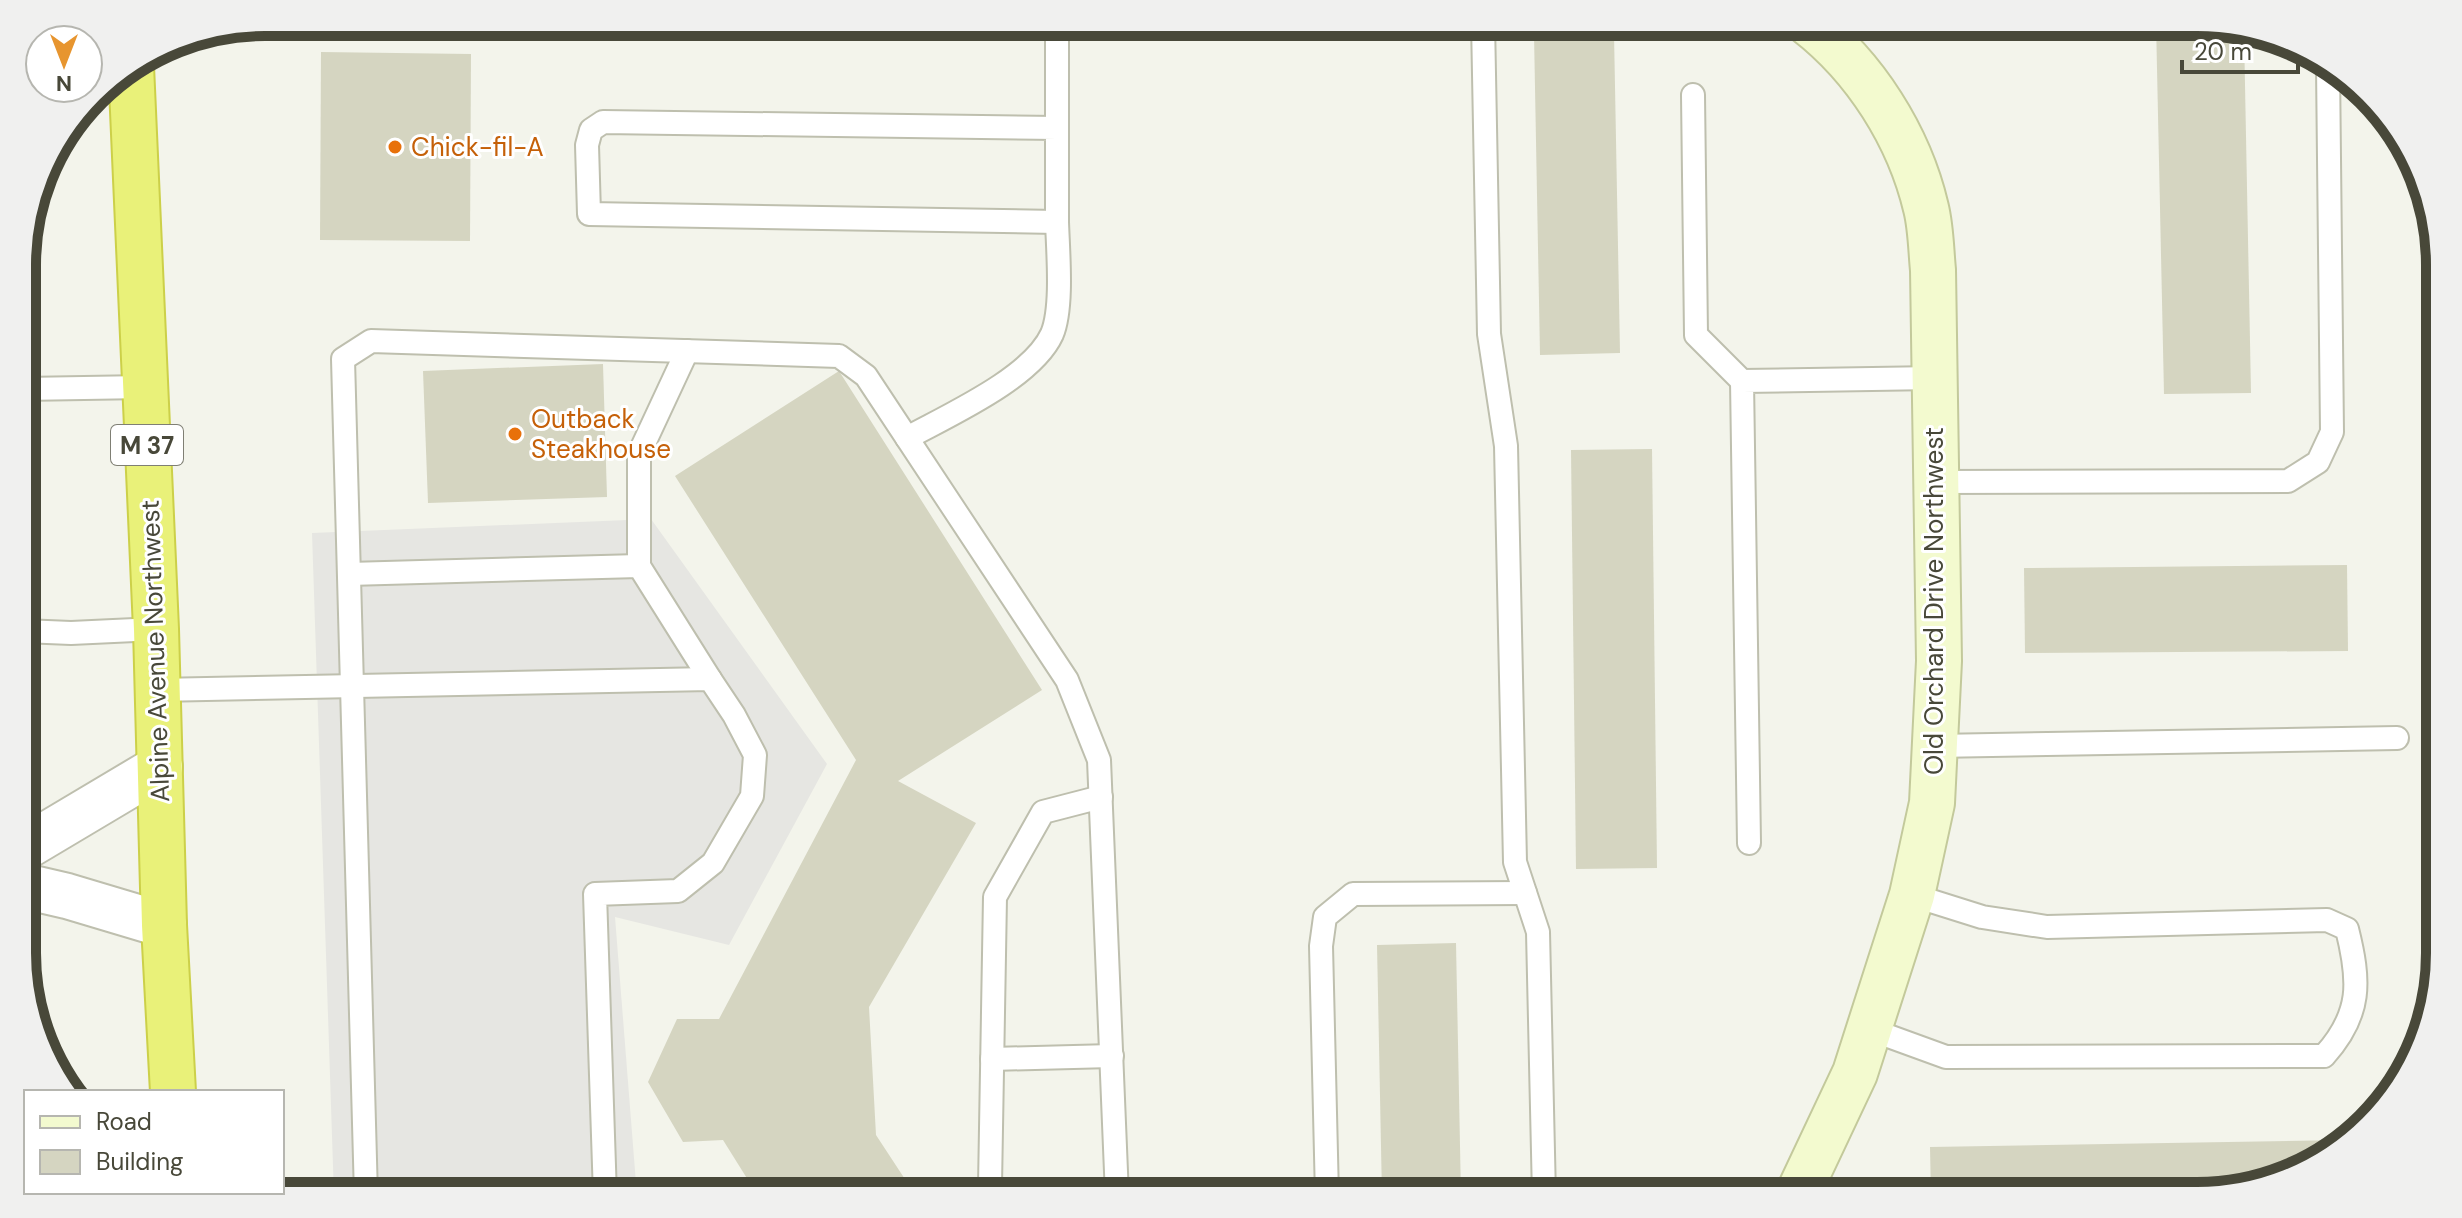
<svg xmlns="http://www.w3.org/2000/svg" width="2462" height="1218" font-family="'DM Sans',sans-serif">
<rect width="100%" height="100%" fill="#f3f4eb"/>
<polygon fill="#e6e6e2" points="651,519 827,764 729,945 615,917 637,1196 334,1196 312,533"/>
<g fill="#d5d5c1">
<polygon points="2156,22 2197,22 2244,33 2251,393 2164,394"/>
<polygon points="1614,33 1620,353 1540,355 1534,34"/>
<polygon points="321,52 471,54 470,241 320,240"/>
<polygon points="603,364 607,497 428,503 423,371"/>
<polygon points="839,371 1042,690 898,781 976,823 869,1007 876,1135 916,1196 758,1196 723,1140 683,1142 648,1082 677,1019 719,1019 856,760 675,476"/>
<polygon points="1652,449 1657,868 1576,869 1571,450"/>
<polygon points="2347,565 2348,651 2025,653 2024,568"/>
<polygon points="1456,943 1461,1196 1382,1196 1377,945"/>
<polygon points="2345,1140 2332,1155 2212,1196 1931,1196 1930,1147"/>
</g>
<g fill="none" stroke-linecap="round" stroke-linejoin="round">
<g stroke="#bebfae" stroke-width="26">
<g id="lane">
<polyline points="1057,22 1057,222 589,214 587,145 591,130 603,122 1057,128"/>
<polyline points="1483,22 1489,334 1506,446 1515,862 1538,932 1544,1196"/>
<polyline points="1693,95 1696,335 1742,381"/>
<polyline points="23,389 145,387"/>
<path d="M907,438C949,415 1032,378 1052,334C1063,308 1058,252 1057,222"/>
<polyline points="1936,482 2288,481 2318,462 2332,432 2328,67"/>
<polyline points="639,566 639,454 687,351"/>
<polyline points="349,574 639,566 710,679"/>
<polyline points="23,631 71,633 156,629"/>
<polyline points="157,690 710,679 734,715 755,755 752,796 713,863 678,891 595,894 605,1196"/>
<polyline points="1935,746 2397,738"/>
<polyline points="1749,843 1742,381 1935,378"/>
<path d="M1869,1029L1946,1057L2324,1056C2362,1014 2360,981 2347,929L2327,920L2047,927L1982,917L1912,895"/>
<polyline points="992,1059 1112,1056"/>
<polyline points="366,1196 343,359 371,341 839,356 866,376 1067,680 1099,760 1117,1196"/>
<polyline points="994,1196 990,1186 995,897 1043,812 1101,797"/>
<polyline points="1327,1196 1321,946 1325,917 1353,894 1525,893"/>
</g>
</g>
<g stroke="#bebfae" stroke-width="48">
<g id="street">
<polyline points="24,848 160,767"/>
<polyline points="24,886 67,896 164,925"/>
</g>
</g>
<g stroke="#c3c99b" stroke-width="48">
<path id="secondary" d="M1797,1196L1855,1073L1912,895L1932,803L1939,661L1933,270C1931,250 1931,228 1926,208C1909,136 1865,67 1807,22"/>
</g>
<g stroke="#ccd049" stroke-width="48">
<polyline id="highway" points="131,66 156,629 164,925 173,1092"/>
</g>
<use href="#lane" stroke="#fff" stroke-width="22"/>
<use href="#street" stroke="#fff" stroke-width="44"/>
<use href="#secondary" stroke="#f3facf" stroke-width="44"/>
<use href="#highway" stroke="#e9f179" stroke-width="44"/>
</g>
<g fill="#e8710a" stroke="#fff" stroke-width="3">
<circle cx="395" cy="147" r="8"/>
<circle cx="515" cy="434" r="8"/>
</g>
<g text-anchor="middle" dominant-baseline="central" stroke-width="6" stroke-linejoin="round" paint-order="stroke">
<rect fill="#fff" stroke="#7f7f74" stroke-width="2" x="111" y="425" width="72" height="40" rx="6"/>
<g font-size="24" font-weight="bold" fill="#484839">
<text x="147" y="445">M 37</text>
</g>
<g font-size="26" fill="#c56008" stroke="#fff" text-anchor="start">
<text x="411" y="147">Chick-fil-A</text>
<text x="531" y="419">Outback<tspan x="531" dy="30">Steakhouse</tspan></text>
</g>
<g font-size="26" fill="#484839" stroke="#fff">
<text transform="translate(1934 601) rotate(-90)">Old Orchard Drive Northwest</text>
<text transform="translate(155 651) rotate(-92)">Alpine Avenue Northwest</text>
</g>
</g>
<path d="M0 0H2462V1218H0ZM265 36H2197A229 229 0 0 1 2426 265V953A229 229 0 0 1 2197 1182H265A229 229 0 0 1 36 953V265A229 229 0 0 1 265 36Z" fill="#f0f0ef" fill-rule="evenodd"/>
<path fill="none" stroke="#484839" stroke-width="10" d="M265 36H2197A229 229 0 0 1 2426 265V953A229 229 0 0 1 2197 1182H265A229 229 0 0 1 36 953V265A229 229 0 0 1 265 36Z"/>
<rect x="24" y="1090" width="260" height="104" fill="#ffffff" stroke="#b6b6b0" stroke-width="2"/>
<rect x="40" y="1116" width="40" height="12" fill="#f3facf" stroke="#b6b6b0" stroke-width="2"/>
<text x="96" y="1130" font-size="24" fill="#484839">Road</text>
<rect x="40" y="1150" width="40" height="24" fill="#d5d5c1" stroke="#b6b6b0" stroke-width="2"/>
<text x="96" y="1170" font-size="24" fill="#484839">Building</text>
<g transform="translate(64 64) rotate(180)"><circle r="38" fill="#ffffff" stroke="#b6b6b0" stroke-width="2"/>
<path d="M0-6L14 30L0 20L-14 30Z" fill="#e7952f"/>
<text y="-12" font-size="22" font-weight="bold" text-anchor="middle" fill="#484839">N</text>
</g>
<path d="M2182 60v12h116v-12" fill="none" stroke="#484839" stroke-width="4"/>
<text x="2194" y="60" font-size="24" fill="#484839" stroke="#ffffff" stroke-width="6" paint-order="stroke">20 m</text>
</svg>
